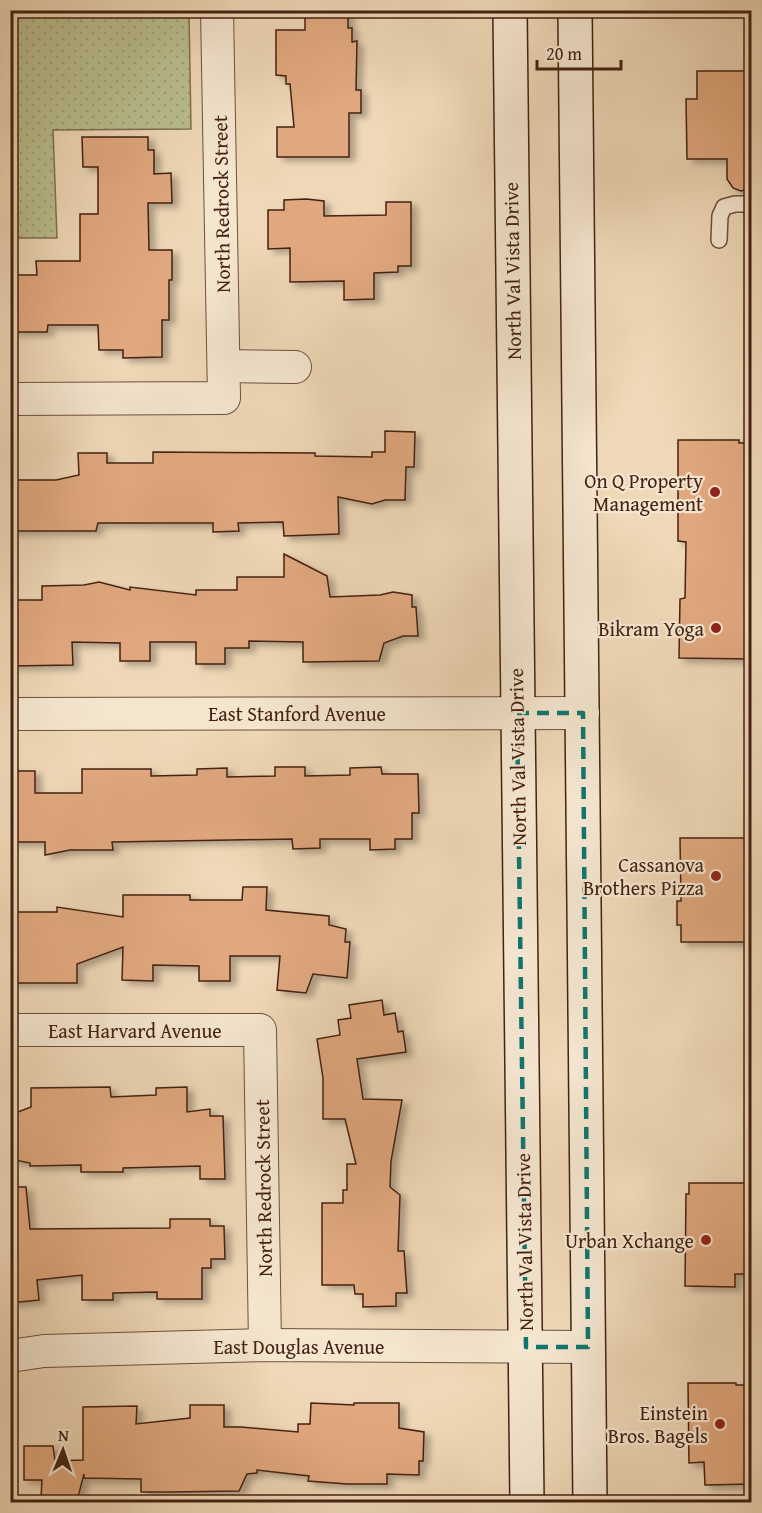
<svg xmlns="http://www.w3.org/2000/svg" width="762" height="1513" font-family="'Gentium Book Plus',serif">
<defs>
<pattern id="grass-dots" width="8" height="8" patternUnits="userSpaceOnUse" patternTransform="scale(1.5)"><rect width="8" height="8" fill="#babe8e"/><path d="M2 2h.1M6 6h.1" fill="none" stroke="#a1a379" stroke-width="1.8" stroke-linecap="round"/></pattern>
<filter id="shadow"><feDropShadow dx="6" dy="4" stdDeviation="3" flood-color="#0004"/></filter>
</defs>
<rect width="100%" height="100%" fill="#efd8b7"/>
<filter id="stains"><feTurbulence type="fractalNoise" baseFrequency=".00333" numOctaves="4"/><feColorMatrix values="0 0 0 0 .2 0 0 0 0 .09 0 0 0 0 .02 0 0 0 .5 -.17"/></filter>
<radialGradient id="worn" r=".72"><stop offset=".6" stop-color="#630" stop-opacity="0"/><stop offset="1" stop-color="#630" stop-opacity=".3"/></radialGradient>
<polygon fill="url(#grass-dots)" stroke="#7f7050" stroke-width="1.5" points="11,10 189,11 191,129 53,130 57,238 11,238"/>
<g fill="#e1a87f" stroke="#442112" stroke-width="1.5" filter="url(#shadow)">
<polygon points="305,10 348,11 348,28 352,28 352,42 357,41 356,90 361,90 361,113 349,113 349,157 277,157 277,127 294,127 290,84 286,84 286,76 276,75 276,30 305,30"/>
<polygon points="697,71 752,71 752,188 741,191 733,188 727,179 727,159 687,159 686,99 697,99"/>
<polygon points="82,137 148,137 148,150 154,150 154,174 171,173 172,203 148,203 149,250 172,250 172,280 169,280 169,320 162,320 162,357 123,358 123,350 99,350 98,325 48,325 47,332 10,332 10,275 37,275 36,261 80,261 80,214 98,214 98,167 83,167"/>
<polygon points="306,199 324,201 324,216 386,215 386,202 411,202 411,266 398,266 398,272 374,273 374,299 344,300 344,281 290,282 290,248 268,249 268,210 284,210 284,200"/>
<polygon points="385,431 415,432 414,467 406,467 405,500 385,500 372,504 338,497 339,534 284,536 283,522 238,523 239,531 213,532 213,523 98,523 96,531 10,531 10,480 56,480 79,475 78,453 107,453 107,463 153,463 153,452 315,453 315,456 372,457 372,452 385,452"/>
<polygon points="678,440 739,440 739,443 752,443 752,659 679,658 680,599 685,598 686,542 678,541"/>
<polygon points="284,554 327,576 330,597 380,595 393,592 412,595 412,607 416,607 418,636 403,636 384,643 379,661 303,662 303,642 249,641 249,648 225,648 225,664 196,664 196,642 150,642 150,661 120,661 120,643 72,642 73,665 10,666 10,600 42,600 42,586 84,585 99,582 130,590 130,587 196,595 196,590 237,590 237,577 284,577"/>
<polygon points="275,767 305,767 305,776 350,775 350,768 381,767 382,774 418,774 419,813 412,813 412,839 395,839 395,849 370,850 370,839 320,839 320,848 293,849 292,839 112,842 113,850 70,850 45,855 45,842 10,842 10,771 35,771 35,793 82,793 82,769 151,769 151,776 197,775 197,769 227,768 227,777 275,776"/>
<polygon points="680,838 751,838 752,942 681,942 681,925 677,925 677,901 681,901"/>
<polygon points="243,887 267,887 266,910 329,916 329,925 346,929 345,942 350,942 347,978 313,974 306,993 277,990 280,956 230,956 230,981 199,981 199,966 153,965 153,981 122,980 123,947 77,964 77,983 10,983 10,912 57,912 57,907 123,917 123,895 190,895 190,900 242,900"/>
<polygon points="382,1000 384,1015 395,1013 398,1032 403,1031 406,1052 357,1059 363,1099 402,1100 391,1161 390,1187 400,1195 398,1251 404,1251 407,1293 396,1293 396,1306 363,1307 363,1294 355,1294 354,1285 322,1285 322,1203 343,1203 343,1190 347,1190 347,1164 356,1164 345,1119 323,1119 323,1078 317,1039 340,1035 338,1020 351,1018 349,1005"/>
<polygon points="110,1087 111,1097 156,1095 156,1088 187,1087 187,1112 210,1109 210,1116 223,1116 225,1179 200,1179 200,1166 123,1168 123,1172 81,1172 81,1165 30,1166 30,1163 10,1159 10,1115 31,1107 31,1088"/>
<polygon points="689,1183 752,1183 752,1274 735,1274 735,1287 685,1286 686,1194 689,1194"/>
<polygon points="10,1187 26,1187 30,1229 170,1228 170,1219 210,1219 210,1226 224,1226 225,1259 211,1259 211,1268 202,1268 202,1299 157,1299 157,1292 113,1293 113,1300 82,1300 82,1275 37,1280 39,1300 10,1303 10,1267 14,1266 10,1240"/>
<polygon points="688,1383 736,1383 736,1385 752,1385 752,1484 705,1485 704,1462 689,1463"/>
<polygon points="311,1403 354,1405 354,1403 399,1403 399,1428 424,1432 423,1461 419,1461 419,1475 387,1474 387,1484 347,1484 308,1481 309,1476 257,1470 257,1473 247,1474 239,1491 172,1492 141,1492 141,1479 84,1478 84,1474 78,1497 41,1497 42,1480 24,1480 24,1446 53,1446 55,1461 83,1460 83,1407 137,1406 136,1424 190,1418 190,1405 224,1405 224,1427 241,1427 298,1432 298,1424 310,1424"/>
</g>
<g fill="none" stroke-linecap="round" stroke-linejoin="round">
<g stroke="#6f4f3b" stroke-width="18">
<polyline id="lane" points="719,240 720,216 724,207 735,204 752,204"/>
</g>
<g stroke="#6f4f3b" stroke-width="34">
<g id="street">
<polyline points="224,366 295,367"/>
<polyline points="10,399 224,398 217,10"/>
<polyline points="10,714 583,713"/>
<polyline points="10,1030 260,1030 265,1345"/>
<polyline points="10,1356 44,1351 265,1345 588,1347"/>
</g>
</g>
<g stroke="#442112" stroke-width="36">
<g id="secondary">
<polyline points="510,10 527,1502"/>
<polyline points="575,10 590,1502"/>
</g>
</g>
<use href="#lane" stroke="#f5e6d0" stroke-width="15"/>
<use href="#street" stroke="#f5e6d0" stroke-width="32"/>
<use href="#secondary" stroke="#f5e6d0" stroke-width="33"/>
</g>
<path fill="none" stroke="#0f766e" stroke-width="4.5" stroke-dasharray="12 8" stroke-linejoin="round" d="M517,713H583L588,1347H526Z"/>
<g fill="#8f2418" stroke="#f5e6d0" stroke-width="2">
<circle cx="715" cy="492" r="6"/>
<circle cx="716" cy="628" r="6"/>
<circle cx="716" cy="876" r="6"/>
<circle cx="706" cy="1240" r="6"/>
<circle cx="720" cy="1424" r="6"/>
</g>
<g text-anchor="middle" dominant-baseline="central" stroke-width="4.5" stroke-linejoin="round" paint-order="stroke">
<g font-size="20" fill="#442112" stroke="#f5e6d0">
<text transform="translate(221 204) rotate(-91)">North Redrock Street</text>
<text transform="translate(512 271) rotate(-91)">North Val Vista Drive</text>
<text x="297" y="713">East Stanford Avenue</text>
<text transform="translate(517 757) rotate(-91)">North Val Vista Drive</text>
<text x="135" y="1030">East Harvard Avenue</text>
<text transform="translate(263 1188) rotate(-91)">North Redrock Street</text>
<text transform="translate(524 1242) rotate(-91)">North Val Vista Drive</text>
<text x="299" y="1346">East Douglas Avenue</text>
</g>
<g font-size="20" fill="#442112" stroke="#f5e6d0" text-anchor="end">
<text x="703" y="480">On Q Property<tspan x="703" dy="23">Management</tspan></text>
<text x="704" y="628">Bikram Yoga</text>
<text x="704" y="864">Cassanova<tspan x="704" dy="23">Brothers Pizza</tspan></text>
<text x="694" y="1240">Urban Xchange</text>
<text x="708" y="1412">Einstein<tspan x="708" dy="23">Bros. Bagels</tspan></text>
</g>
</g>
<rect width="762" height="1513" fill="none" stroke="#efd8b7" stroke-width="36"/>
<rect x="12" y="12" width="738" height="1489" fill="none" stroke="#442112" stroke-width="3"/>
<rect x="18" y="18" width="726" height="1477" fill="none" stroke="#442112" stroke-width="1.5"/>
<g transform="translate(63 1450) rotate(2)" stroke="#f5e6d0" stroke-width="4.5" paint-order="stroke">
<path d="M0-4.5L10 22L0 15L-10 22Z" fill="#442112"/>
<text y="-9" font-size="16" font-weight="bold" text-anchor="middle" fill="#442112">N</text>
</g>
<path d="M537 60v9h84v-9" fill="none" stroke="#442112" stroke-width="3"/>
<text x="546" y="60" font-size="18" fill="#442112" stroke="#f5e6d0" stroke-width="4.5" paint-order="stroke">20 m</text>
<rect width="100%" height="100%" filter="url(#stains)"/>
<rect width="100%" height="100%" fill="url(#worn)"/>
</svg>
